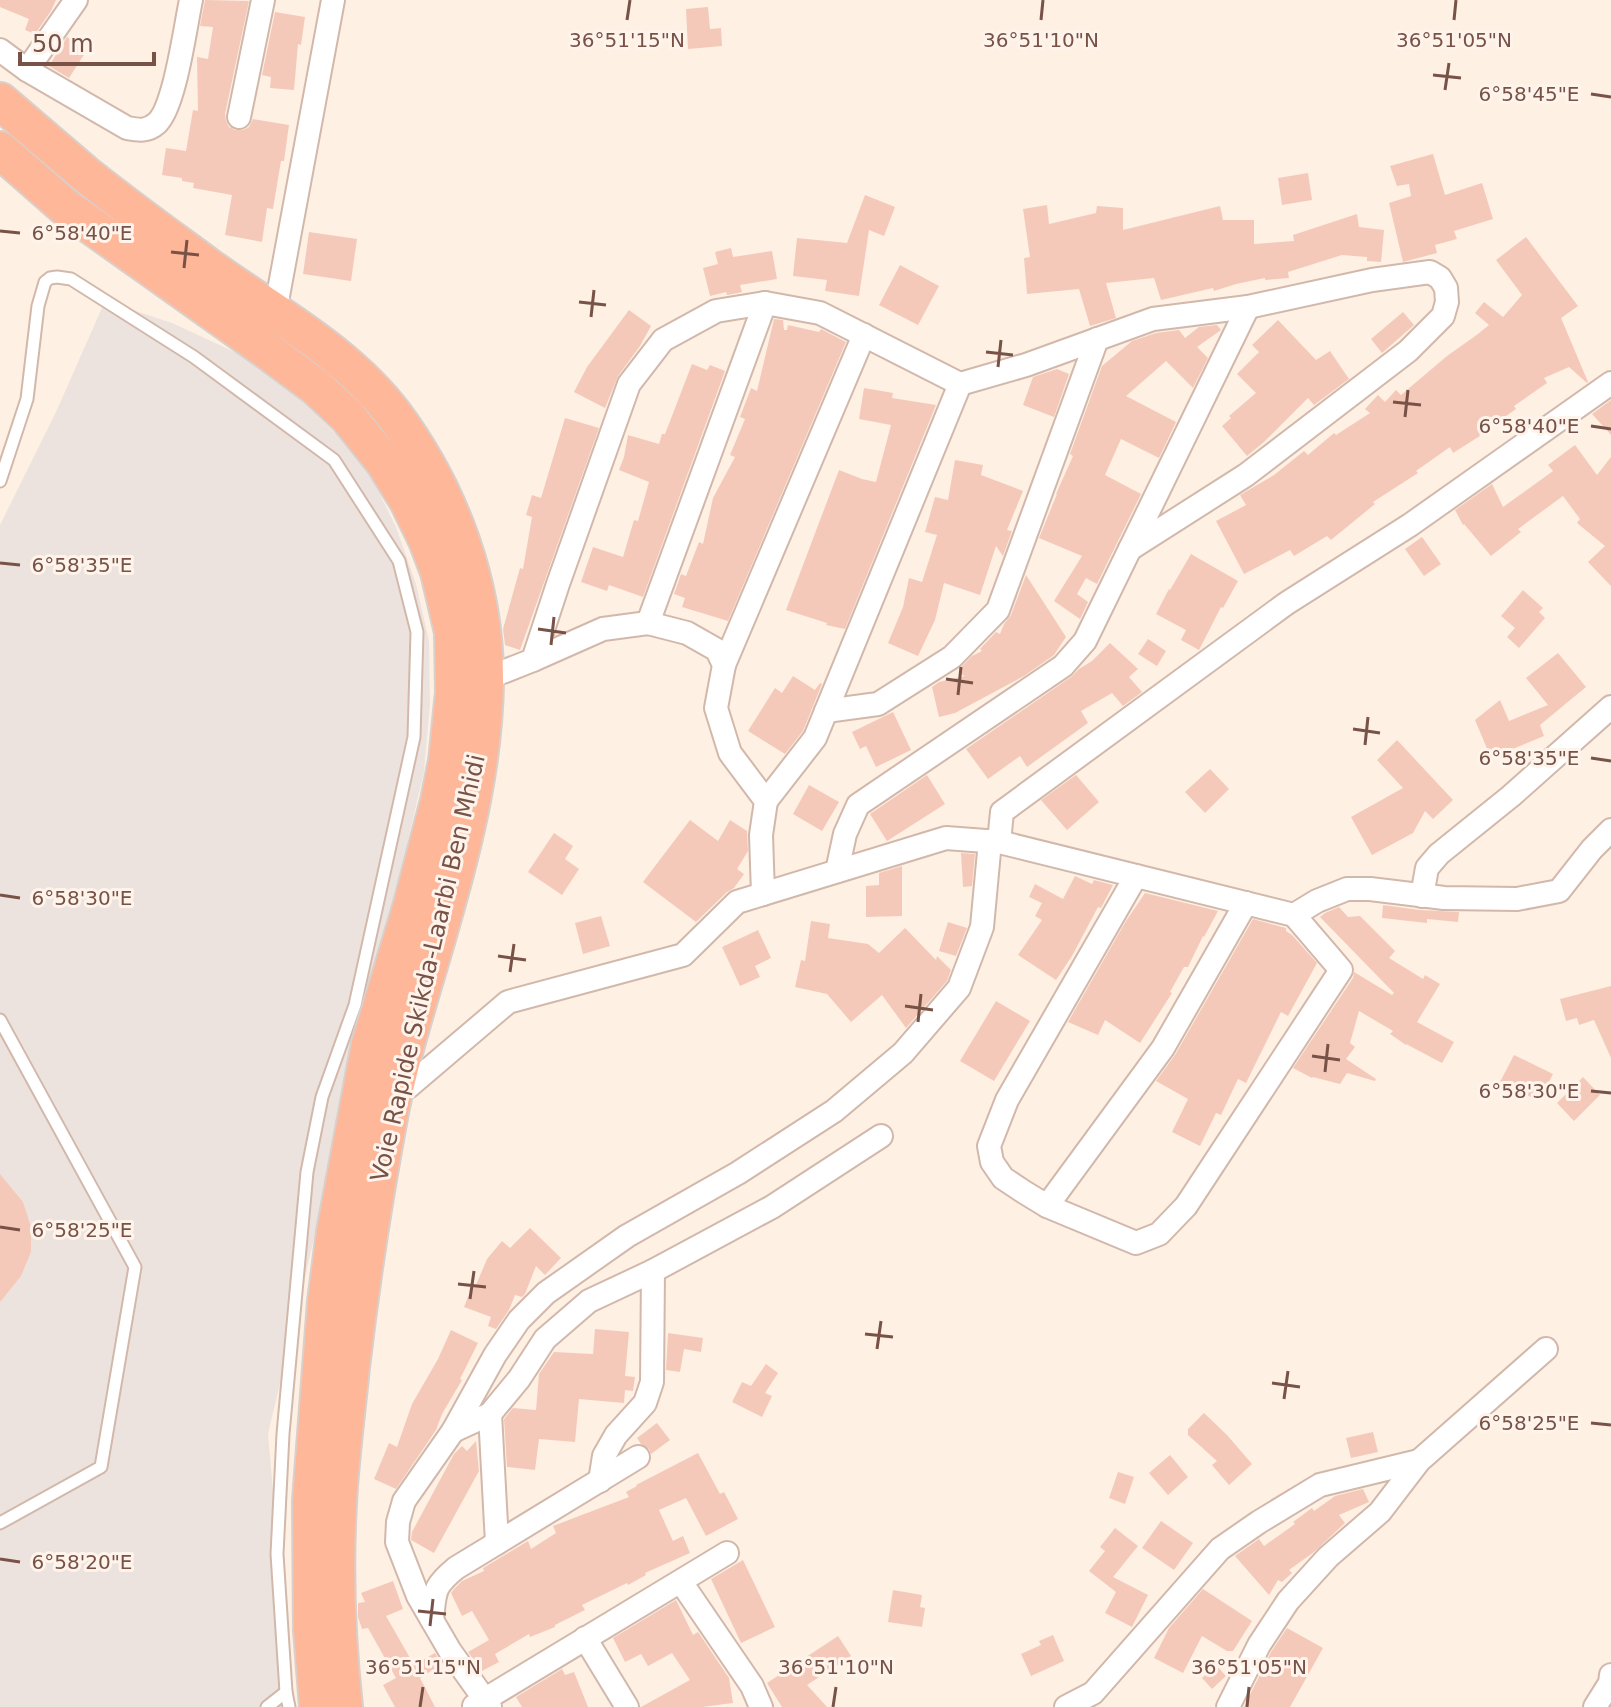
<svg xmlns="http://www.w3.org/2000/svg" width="1611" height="1707" font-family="'DejaVu Sans',sans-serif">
<rect width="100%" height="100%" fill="#fef0e3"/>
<polygon fill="#ede3de" points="105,301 172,323 250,359 298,397 335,433 373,480 396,527 416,584 429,641 430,704 424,772 268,1434 292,1707 0,1707 0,525 56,412"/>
<g fill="#f5c9b9">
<polygon points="0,0 56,0 51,11 35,34 25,30 29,19 0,7"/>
<polygon points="205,0 249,1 225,114 226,121 229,127 235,130 243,130 249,127 253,119 289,125 284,161 281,161 273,209 267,208 262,242 225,235 232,195 193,188 194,183 182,181 182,178 162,175 166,148 186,151 193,110 198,111 197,57 208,59 213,27 200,26"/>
<polygon points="708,7 710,29 721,28 722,46 688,49 686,9"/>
<polygon points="275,12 305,17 301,45 298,44 294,90 270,88 271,77 262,75"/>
<polygon points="67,37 87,50 69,78 49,66"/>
<polygon points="1433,154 1445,195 1482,183 1493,219 1454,231 1457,239 1435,245 1437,253 1403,262 1389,203 1411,196 1409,184 1397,186 1390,166"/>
<polygon points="1308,173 1312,200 1282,205 1278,178"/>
<polygon points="865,195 895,207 884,236 869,230 859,296 825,291 827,280 793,276 797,238 847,243"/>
<polygon points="1047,205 1049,224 1096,213 1097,206 1123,208 1123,230 1220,206 1223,220 1254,220 1254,244 1294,241 1293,235 1357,214 1359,227 1384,230 1381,262 1367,261 1367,257 1342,255 1288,272 1289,278 1265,280 1265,278 1236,284 1214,291 1213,288 1161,300 1154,278 1106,283 1116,318 1090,326 1079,289 1027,294 1024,258 1030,257 1023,209"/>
<polygon points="309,232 357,239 351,281 303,274"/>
<polygon points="1526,237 1578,306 1561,318 1588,382 1587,383 1569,367 1544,378 1547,383 1514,406 1516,409 1479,435 1480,436 1453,453 1450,447 1416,471 1418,473 1373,502 1375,504 1331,540 1327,536 1294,556 1290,550 1244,574 1216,521 1246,505 1240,495 1274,475 1304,451 1308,455 1334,433 1336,435 1370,413 1365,409 1378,395 1385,402 1396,390 1401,395 1447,356 1478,334 1489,325 1475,313 1484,302 1503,317 1522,295 1496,260"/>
<polygon points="731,248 733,257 772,251 777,279 740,285 742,292 738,293 727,295 726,292 710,296 703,268 718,264 715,252"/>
<polygon points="900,265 939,286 918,325 879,305"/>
<polygon points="629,310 651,326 640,346 618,376 605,408 574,392 587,367"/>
<polygon points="1403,312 1414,325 1382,353 1371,339"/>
<polygon points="774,319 783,320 784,330 787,330 788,325 819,332 821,329 846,342 728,621 682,607 685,598 674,594 681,574 686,576 699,542 703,544 713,498 735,457 730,455 745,419 740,417 751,388 757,391"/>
<polygon points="1278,320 1316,360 1330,351 1349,379 1314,405 1308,398 1264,442 1247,456 1222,426 1231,418 1229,416 1256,393 1237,374 1259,352 1252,345"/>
<polygon points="1217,325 1221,330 1197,347 1208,358 1193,388 1166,361 1126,396 1176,422 1159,458 1121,439 1105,475 1141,494 1097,584 1086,578 1077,594 1088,602 1080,619 1054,601 1082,556 1039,538 1057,494 1056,494 1073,456 1070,454 1102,366 1132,341 1156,333 1179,330 1185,338 1199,327"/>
<polygon points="692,364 707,370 710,365 725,371 643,597 609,585 607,591 581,582 593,547 623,557 634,520 638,521 649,482 619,470 624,457 628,435 659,444 662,434 665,434"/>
<polygon points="1057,369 1069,374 1054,417 1023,405 1033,377"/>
<polygon points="864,388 893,393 892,398 936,405 845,629 826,625 827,623 786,610 839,470 862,479 876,482 891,425 859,419"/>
<polygon points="1611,400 1611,435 1592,414"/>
<polygon points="565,418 599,428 520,650 505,645 503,629 520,568 523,569 532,517 526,515 532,495 541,498"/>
<polygon points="1575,445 1597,475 1611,457 1611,586 1588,562 1605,546 1577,523 1580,519 1563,496 1518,529 1521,532 1491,556 1464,524 1463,525 1455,510 1492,484 1503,507 1553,471 1548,465"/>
<polygon points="955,460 983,465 981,475 1023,491 1007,530 1012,531 1003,556 996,546 980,595 944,583 935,620 918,656 888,643 903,607 909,578 922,582 937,535 925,532 935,497 948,500"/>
<polygon points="1422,537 1441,564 1424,576 1405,549"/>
<polygon points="1191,554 1238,581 1223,608 1221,607 1199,650 1181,640 1186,630 1156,614 1169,589 1170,590"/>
<polygon points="1026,575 1066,637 1054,655 1024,676 955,713 939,717 932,687 939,682 965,676 961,674 959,669 972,656 982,651 980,649 996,632 1000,634 1004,624 1011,615"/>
<polygon points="1523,590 1543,608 1539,612 1545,618 1519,648 1507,637 1515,628 1501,616"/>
<polygon points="1148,639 1166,651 1157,666 1138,654"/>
<polygon points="1110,643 1138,669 1129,677 1142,692 1123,706 1112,693 1081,711 1088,723 1027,767 1020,756 988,779 966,749 1071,677 1079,669 1092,661"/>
<polygon points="1558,653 1586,687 1540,725 1544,736 1491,758 1475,720 1500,700 1509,721 1548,705 1526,678"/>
<polygon points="793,676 815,690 820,683 822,684 803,731 785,754 748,731 775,688 782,693"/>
<polygon points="893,712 911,750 876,767 866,746 860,749 852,732"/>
<polygon points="1397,740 1453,800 1433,819 1425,811 1413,833 1372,855 1351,817 1403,788 1377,760"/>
<polygon points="1210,769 1229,789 1205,813 1185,792"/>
<polygon points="927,775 945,804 887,841 870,814"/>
<polygon points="1076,775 1099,802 1067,830 1041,800"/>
<polygon points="809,785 839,802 822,831 793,814"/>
<polygon points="690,820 718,841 730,820 747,831 748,851 737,869 744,874 734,888 727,892 696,922 643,882"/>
<polygon points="554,833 573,846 565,859 579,869 562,895 528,872"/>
<polygon points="961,853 975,854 972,886 963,887"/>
<polygon points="902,866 902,916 866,917 866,886 879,885 879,873"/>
<polygon points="1075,876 1092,884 1094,880 1113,885 1101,908 1098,907 1072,956 1056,980 1018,955 1042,920 1035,916 1042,903 1029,897 1035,884 1063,899"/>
<polygon points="1145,893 1218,911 1204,937 1203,936 1188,967 1184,967 1170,992 1172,993 1140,1043 1105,1020 1098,1035 1068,1022 1126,921"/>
<polygon points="1383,905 1420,910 1459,912 1458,922 1427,919 1427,923 1382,918"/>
<polygon points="1339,907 1348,917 1360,916 1395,951 1389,958 1423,979 1425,975 1440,984 1417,1022 1454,1042 1442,1063 1406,1044 1406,1045 1390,1034 1393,1031 1359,1011 1350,1043 1355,1047 1346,1059 1376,1079 1375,1081 1347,1073 1340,1084 1313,1077 1312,1078 1293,1068 1353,978 1354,972 1392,995 1394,993 1320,917 1325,913"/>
<polygon points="601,916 610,946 583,954 575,923"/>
<polygon points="1253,919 1286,928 1286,931 1292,935 1317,963 1288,1016 1281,1012 1246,1083 1238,1079 1221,1115 1216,1113 1200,1146 1172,1132 1188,1099 1156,1081 1175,1055"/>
<polygon points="811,921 830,924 828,938 868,944 879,953 905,928 936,960 937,956 951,970 947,981 906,1028 882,995 851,1022 827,994 795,987 801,960 805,961"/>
<polygon points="948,922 967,928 956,956 939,951"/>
<polygon points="758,930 771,958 755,966 760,977 740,986 722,947"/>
<polygon points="1611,986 1611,1058 1594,1020 1579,1025 1577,1018 1566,1021 1560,999"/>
<polygon points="996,1001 1030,1021 994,1081 960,1061"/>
<polygon points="1514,1055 1553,1074 1539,1101 1500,1082"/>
<polygon points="1583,1077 1600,1095 1574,1121 1557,1103"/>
<polygon points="0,1174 23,1202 31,1227 31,1252 21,1276 0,1302"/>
<polygon points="530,1228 561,1258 545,1275 536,1266 525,1294 522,1297 515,1295 509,1310 496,1329 488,1326 491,1317 464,1307 473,1284 476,1285 487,1259 502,1241 510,1248"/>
<polygon points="595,1329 629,1332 625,1376 635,1377 633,1391 625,1390 624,1403 579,1399 575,1442 539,1439 535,1470 507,1467 504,1419 513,1408 536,1410 539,1374 554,1352 593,1354"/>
<polygon points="451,1330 478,1343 460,1379 462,1380 442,1414 436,1430 396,1489 374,1479 389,1443 397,1447 412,1404 438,1359"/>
<polygon points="668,1333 703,1338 701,1352 684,1349 680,1372 666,1370"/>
<polygon points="766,1364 778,1373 765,1393 772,1396 762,1417 732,1402 742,1382 751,1386"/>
<polygon points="1204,1413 1227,1435 1252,1464 1229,1485 1212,1465 1217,1461 1188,1435 1188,1429"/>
<polygon points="657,1423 670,1440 651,1454 649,1449 641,1444 637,1438"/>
<polygon points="1373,1432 1378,1452 1351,1458 1346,1438"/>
<polygon points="476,1441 479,1471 434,1553 411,1540 412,1532 454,1454 462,1446 467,1451"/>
<polygon points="698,1453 720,1494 724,1492 738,1519 706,1536 686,1498 659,1510 673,1541 683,1536 690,1553 645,1573 646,1575 628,1585 627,1583 582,1605 585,1610 555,1625 555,1627 530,1637 529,1634 495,1654 499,1662 482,1671 468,1652 489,1640 472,1611 462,1616 451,1593 454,1589 462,1581 484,1571 483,1568 528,1541 531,1549 556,1533 553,1526 629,1497 626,1492 637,1486 636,1485"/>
<polygon points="1170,1455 1188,1477 1168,1495 1149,1473"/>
<polygon points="1118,1472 1134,1477 1125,1504 1109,1498"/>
<polygon points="1363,1489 1369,1502 1339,1515 1345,1523 1314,1552 1289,1570 1292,1573 1282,1582 1278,1580 1269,1595 1235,1556 1259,1539 1264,1546 1295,1524 1293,1522 1312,1508 1314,1511 1335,1496"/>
<polygon points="1161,1521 1193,1543 1174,1570 1142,1548"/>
<polygon points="1115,1528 1138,1546 1113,1577 1148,1595 1132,1627 1105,1613 1116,1592 1089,1571 1105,1551 1100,1547"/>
<polygon points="743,1560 775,1627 741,1643 711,1579"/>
<polygon points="393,1581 403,1609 386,1616 414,1665 435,1653 442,1664 420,1678 435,1707 395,1707 383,1685 396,1678 368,1628 362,1629 358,1617 358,1603 365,1602 361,1593"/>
<polygon points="1203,1589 1252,1621 1233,1651 1227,1651 1202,1636 1183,1673 1154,1658 1169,1628"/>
<polygon points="893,1590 922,1595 920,1607 925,1608 922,1627 888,1622"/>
<polygon points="676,1600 693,1635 698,1632 729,1678 733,1703 702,1707 641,1707 690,1680 672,1653 648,1666 641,1654 625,1662 613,1638"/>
<polygon points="1287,1628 1323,1648 1290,1707 1244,1707 1271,1652"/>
<polygon points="1053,1635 1064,1661 1031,1676 1021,1654 1041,1645 1039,1641"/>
<polygon points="838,1636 851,1656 807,1685 827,1707 782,1707 767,1683"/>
<polygon points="1216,1665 1226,1676 1212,1689 1202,1678"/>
<polygon points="562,1669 565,1675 574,1672 588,1707 522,1707 516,1697"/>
</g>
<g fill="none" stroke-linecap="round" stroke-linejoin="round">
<g stroke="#d2b8ab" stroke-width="15">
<g id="service">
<polyline points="0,481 27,399 38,306 45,282 50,278 57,277 71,279 194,357 334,460 399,561 417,632 414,737 355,1005 322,1097 307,1172 283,1434 277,1554 286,1692 289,1707"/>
<polyline points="0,1020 135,1267 101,1467 0,1523"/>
<polyline points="267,1707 286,1692"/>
</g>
</g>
<g stroke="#d2b8ab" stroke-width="26">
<g id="minor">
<polyline points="0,50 27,70 76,0"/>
<path d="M27,70L127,128C138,130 147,132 157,123C175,106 185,28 191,0"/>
<polyline points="239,117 263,0"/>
<polyline points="275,312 333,0"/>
<polyline points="648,623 765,303"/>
<polyline points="533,660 603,629 648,623 687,633 717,650 724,665 716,708 730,753 766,801 761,835 763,894"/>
<polyline points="724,665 864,335"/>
<polyline points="485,679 533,660 558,584 629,384 663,340 716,311 765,303 820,313 960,384 1026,365 1153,319 1248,307 1372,280 1430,272 1440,278 1446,288 1447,302 1443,316 1408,351 1246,475 1130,549"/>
<polyline points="826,711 878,704 952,657 998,610 1097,339"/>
<polyline points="766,801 815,738 960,384"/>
<polyline points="999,842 1002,812 1287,603 1410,525 1611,383"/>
<polyline points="837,871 845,834 858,805 1063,666 1085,641 1248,307"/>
<polyline points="1136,876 1007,1100 989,1146 992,1162 1003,1178 1024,1192 1047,1206 1136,1243 1159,1234 1186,1206 1341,970 1294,915"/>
<polyline points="1422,896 1427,868 1439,854 1511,796 1611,707"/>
<polyline points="390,1097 408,1087 508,1002 683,955 737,902 946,838 999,842 1294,915 1317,901 1347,889 1370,889 1444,898 1517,899 1559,891 1592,849 1611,830"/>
<polyline points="1047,1206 1163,1048 1246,903"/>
<polyline points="490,1414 497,1543"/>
<polyline points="453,1431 490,1414 519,1379 545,1339 589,1301 653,1271 772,1207 881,1136"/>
<polyline points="600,1481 604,1456 616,1435 645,1403 652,1382 653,1271"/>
<polyline points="681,1582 752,1686 761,1707"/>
<path d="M432,1620C435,1591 433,1587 456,1568L638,1457"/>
<polyline points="585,1638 627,1707"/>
<polyline points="474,1706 727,1553"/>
<polyline points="490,1707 450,1651 418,1596 397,1542 398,1522 404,1501 453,1431 495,1355 519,1320 546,1293 627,1236 738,1173 834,1111 903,1053 959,988 982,927 990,841"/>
<polyline points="1066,1707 1093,1693 1220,1549 1259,1522 1320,1485 1419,1461"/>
<polyline points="1228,1707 1259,1645 1288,1601 1328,1557 1380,1512 1419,1461 1546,1349"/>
<polyline points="1595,1707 1610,1683 1611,1675"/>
</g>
</g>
<g stroke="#d9cfcb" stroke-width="40">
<g id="trunk">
<path d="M0,101C28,125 56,149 84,173C125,206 167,236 209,267C273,313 347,352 395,416C451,492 486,587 485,682C484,762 465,840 443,917C425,982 403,1046 390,1112C374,1197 361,1281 351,1367C347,1407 342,1446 339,1486C334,1559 336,1634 344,1707"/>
<polyline points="0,150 65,207 269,352 316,387 348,417 384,462 408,501 427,540 439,572 453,632 454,692 447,761 439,801 411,908 370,1044 335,1232 326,1302 311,1501 312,1630 318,1707"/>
</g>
</g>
<use href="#service" stroke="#fff" stroke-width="11"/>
<use href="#minor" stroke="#fff" stroke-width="22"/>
<use href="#trunk" stroke="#feb798" stroke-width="36"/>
</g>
<path fill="none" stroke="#785247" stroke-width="3" d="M627,20L630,0M1041,20L1043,0M1454,20L1456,0M1433,75L1461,78M1445,90L1449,63M1591,94L1611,97M0,231L20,233M171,252L199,255M184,268L187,240M579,302L606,305M591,317L594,290M986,352L1013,355M998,367L1001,340M1393,402L1421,405M1405,417L1408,390M1591,426L1611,429M0,563L20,565M538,629L566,633M551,645L554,617M946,679L973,683M958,695L961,667M1353,729L1380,733M1365,745L1368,717M1591,758L1611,761M0,895L20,898M498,956L526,960M510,972L514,944M905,1006L933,1010M918,1022L921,994M1312,1056L1340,1060M1325,1072L1328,1044M1591,1091L1611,1093M0,1227L20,1230M458,1284L486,1287M470,1299L474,1271M865,1334L893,1337M877,1349L881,1321M1272,1383L1300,1387M1284,1399L1288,1371M1591,1423L1611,1425M0,1559L20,1562M418,1611L446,1614M430,1626L433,1599M420,1707L423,1687M833,1707L836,1687M1247,1707L1249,1687"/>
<g text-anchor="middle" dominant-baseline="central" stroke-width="6" stroke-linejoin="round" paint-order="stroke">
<g font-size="24" fill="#785247" stroke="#fff4eb">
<text transform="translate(428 968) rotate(-77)">Voie Rapide Skikda-Laarbi Ben Mhidi</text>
</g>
</g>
<g font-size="20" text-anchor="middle" fill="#785247" stroke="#fff4eb" stroke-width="6" stroke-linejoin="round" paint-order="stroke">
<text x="627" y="47">36°51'15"N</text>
<text x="1041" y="47">36°51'10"N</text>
<text x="1454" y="47">36°51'05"N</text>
<text x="1529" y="101">6°58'45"E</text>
<text x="82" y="240">6°58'40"E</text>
<text x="1529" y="433">6°58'40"E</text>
<text x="82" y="572">6°58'35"E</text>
<text x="1529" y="765">6°58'35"E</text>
<text x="82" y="905">6°58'30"E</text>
<text x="1529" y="1098">6°58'30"E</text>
<text x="82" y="1237">6°58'25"E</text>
<text x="1529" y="1430">6°58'25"E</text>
<text x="82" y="1569">6°58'20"E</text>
<text x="423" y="1674">36°51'15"N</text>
<text x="836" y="1674">36°51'10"N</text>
<text x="1249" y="1674">36°51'05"N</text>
</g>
<path d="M20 52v12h134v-12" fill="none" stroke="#785247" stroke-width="4"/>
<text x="32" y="52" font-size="24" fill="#785247" stroke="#fff4eb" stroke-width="6" paint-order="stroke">50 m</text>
</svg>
